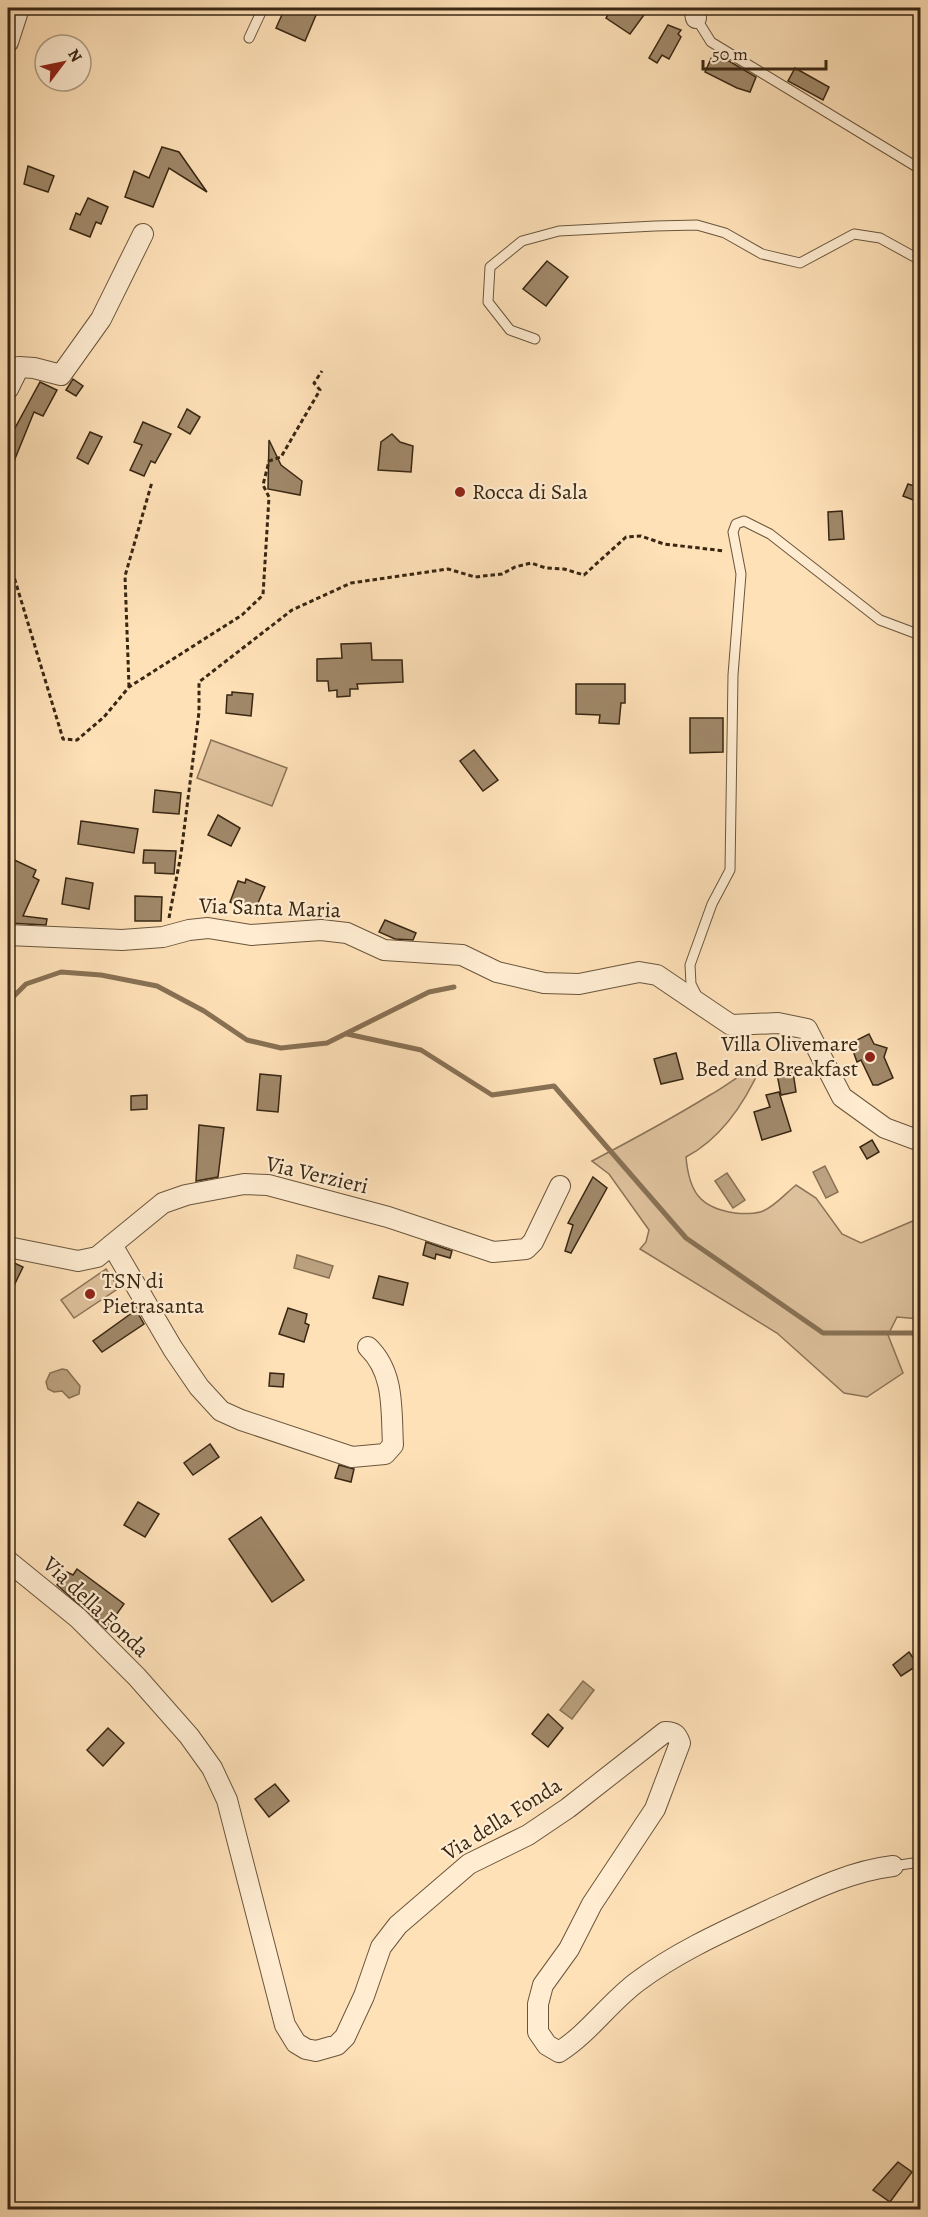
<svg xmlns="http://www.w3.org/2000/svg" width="928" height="2217" font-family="Alegreya,serif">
<rect width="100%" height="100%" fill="#ffe1b8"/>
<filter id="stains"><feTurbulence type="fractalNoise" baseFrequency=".00333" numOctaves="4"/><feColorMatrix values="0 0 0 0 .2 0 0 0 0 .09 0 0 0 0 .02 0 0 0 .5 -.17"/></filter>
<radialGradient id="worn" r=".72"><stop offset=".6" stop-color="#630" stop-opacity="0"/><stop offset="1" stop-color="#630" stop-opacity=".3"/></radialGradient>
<g fill="#ddc19c" stroke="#8b7458" stroke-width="1.5">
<polygon points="211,740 287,768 272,806 197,778"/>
<path d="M762,1064C746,1101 722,1138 686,1157C689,1192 700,1208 735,1213C743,1214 756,1214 763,1211C775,1206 786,1193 796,1185L816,1198L842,1234L861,1243L920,1218V1319L897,1317L888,1335L903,1373L867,1397L844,1393L777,1333L640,1249L646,1242L649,1230L609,1174L592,1161C632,1140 671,1119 710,1095C728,1085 742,1072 762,1064Z"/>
<polygon points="106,1269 119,1288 74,1318 61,1300"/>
</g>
<g fill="#bca280" stroke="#887154" stroke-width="1.5">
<polygon points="825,1166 838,1192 826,1198 813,1172"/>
<polygon points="727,1173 745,1200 733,1208 715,1181"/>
<polygon points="297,1255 333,1266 329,1278 294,1268"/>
<polygon points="62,1369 67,1370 80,1386 79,1394 69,1398 62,1391 54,1392 48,1389 46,1382 50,1373"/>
<polygon points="583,1681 594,1690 572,1719 560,1710"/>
</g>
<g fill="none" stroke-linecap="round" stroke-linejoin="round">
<g stroke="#887154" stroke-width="5">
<polyline points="8,1002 26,984 61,972 101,975 157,986 204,1011 247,1040 281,1048 327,1043 429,992 454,987"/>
<polyline points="347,1034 421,1050 492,1095 554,1086 686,1238 823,1333 920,1333"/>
</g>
</g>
<g fill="#a08869" stroke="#392713" stroke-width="1.5">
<polygon points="285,8 319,8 305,41 276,28"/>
<polygon points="612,8 649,8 630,34 606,18"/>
<polygon points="668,25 681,30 678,34 681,37 669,59 662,55 657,63 649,58"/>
<polygon points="714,52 756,77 750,92 737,88 705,72"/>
<polygon points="795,68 829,87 823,100 788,81"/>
<polygon points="162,147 179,152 207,192 169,168 153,207 125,197 134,171 149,178"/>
<polygon points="28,166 54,176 48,192 24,184"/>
<polygon points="88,198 108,207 101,224 96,222 90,237 70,229 76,213 80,215"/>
<polygon points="547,261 568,277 546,306 523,289"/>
<polygon points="73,379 83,386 76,396 66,390"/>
<polygon points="40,382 57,390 43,416 34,412 8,476 8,441"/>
<polygon points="187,409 200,417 190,434 178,427"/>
<polygon points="143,422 171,434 155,463 151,461 144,476 130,470 142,445 134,442"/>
<polygon points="90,432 102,437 88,464 77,458"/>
<polygon points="392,434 400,442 413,446 411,472 378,470 381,442"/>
<polygon points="269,440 281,465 302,481 300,495 268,489"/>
<polygon points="908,484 921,488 921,503 903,496"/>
<polygon points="842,511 844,539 829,540 828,512"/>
<polygon points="371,643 372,660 402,660 403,682 357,684 358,689 350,689 350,696 337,697 337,690 329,691 328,681 317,681 317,659 342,658 341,644"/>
<polygon points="576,684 625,684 625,703 621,703 619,724 599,723 600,715 576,714"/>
<polygon points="232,692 253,694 251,716 226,713 227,695 232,695"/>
<polygon points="690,718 723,718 723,752 690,753"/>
<polygon points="474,750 498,780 483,791 460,761"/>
<polygon points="155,790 181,793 179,814 153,812"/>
<polygon points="218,815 240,828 231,846 208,835"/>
<polygon points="81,821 138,829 134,853 78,844"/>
<polygon points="144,850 176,851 174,874 155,873 155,863 143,863"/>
<polygon points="8,857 36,870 33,877 39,880 23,916 47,919 46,925 8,923"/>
<polygon points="66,878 93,883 89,909 62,904"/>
<polygon points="246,879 265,887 254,912 230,902 238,881 245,883"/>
<polygon points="135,896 162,897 161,921 135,921"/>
<polygon points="385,920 416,933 413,940 395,939 379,932"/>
<polygon points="869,1034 874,1044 887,1048 884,1057 893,1078 878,1085 873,1085 861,1060 857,1062 852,1048 857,1040"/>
<polygon points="676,1053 683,1079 661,1084 654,1059"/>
<polygon points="793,1072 796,1092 781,1095 777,1074"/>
<polygon points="260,1074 281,1076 278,1112 257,1110"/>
<polygon points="779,1092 791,1131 762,1140 754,1112 770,1107 766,1095"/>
<polygon points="147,1095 147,1109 131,1110 131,1096"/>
<polygon points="199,1125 224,1128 218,1177 196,1181"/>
<polygon points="872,1140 879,1152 867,1159 860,1147"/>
<polygon points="593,1177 607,1188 571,1253 565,1251 573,1225 568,1223"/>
<polygon points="426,1242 452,1251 450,1258 436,1254 435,1259 423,1255"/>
<polygon points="8,1260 23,1267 8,1298"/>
<polygon points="379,1276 408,1283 403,1305 373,1298"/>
<polygon points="288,1308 307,1314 305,1323 309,1325 304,1342 279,1334"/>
<polygon points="136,1310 144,1324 102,1352 93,1341"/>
<polygon points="270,1373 284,1374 283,1387 269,1386"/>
<polygon points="210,1444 219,1457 193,1475 184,1463"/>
<polygon points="339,1465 354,1469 351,1482 335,1478"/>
<polygon points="138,1502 159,1514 145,1537 124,1525"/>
<polygon points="261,1517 304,1580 272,1602 229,1539"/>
<polygon points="77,1569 124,1604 106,1629 57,1585 67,1572 73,1575"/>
<polygon points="909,1652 918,1665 901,1676 893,1665"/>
<polygon points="548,1714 563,1728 548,1747 532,1734"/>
<polygon points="108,1728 124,1743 103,1766 87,1750"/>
<polygon points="275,1784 289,1801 269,1817 255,1799"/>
<polygon points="898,2162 912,2172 890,2202 873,2190"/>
</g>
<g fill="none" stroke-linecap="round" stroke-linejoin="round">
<g stroke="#6a563c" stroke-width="11">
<g id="service">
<polyline points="696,18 711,42 920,169"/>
<polyline points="249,38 263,8"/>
<polyline points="535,339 510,330 488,302 490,267 522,241 559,231 655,226 697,225 725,233 762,254 800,263 854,234 880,238 920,260"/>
<polyline points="698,998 691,984 690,965 712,904 730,870 733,675 741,574 733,532 736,524 744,521 770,534 880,620 920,635"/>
<polyline points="893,1866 920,1862"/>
</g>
</g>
<g stroke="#6a563c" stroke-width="22">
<g id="minor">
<polyline points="694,8 696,18"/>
<polyline points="8,42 19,8"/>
<polyline points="8,389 19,367 34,368 61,375 101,319 143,234"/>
<polyline points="8,935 122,940 163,937 189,930 208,928 251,935 321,930 347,933 384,950 462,955 497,972 544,983 579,984 639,972 657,975 731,1025 778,1023 807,1029 842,1097 885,1128 920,1141"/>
<path d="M112,1245L173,1349L199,1387L221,1411L241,1420L352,1457L385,1454L393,1445C391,1410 395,1373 368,1347"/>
<polyline points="8,1247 78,1261 97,1257 163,1203 186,1195 244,1184 268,1185 388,1217 493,1252 526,1249 533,1242 560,1186"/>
<path d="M8,1561L78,1618L137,1677L189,1736L212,1768L227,1800L285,2025L296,2043L306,2049L316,2051L337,2045L345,2037L364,1996L381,1947L398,1925L469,1864L528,1835L568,1808L665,1732C675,1732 677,1735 680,1743L655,1809L592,1904L569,1949L543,1985L538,2004V2032L547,2045L559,2052C589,2033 609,2003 637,1982C677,1952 724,1931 769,1910C808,1892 850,1871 893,1866"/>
</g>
</g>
<g stroke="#392713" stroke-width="3" stroke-dasharray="4.5 3" stroke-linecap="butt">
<polyline points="892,8 920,14"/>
<polyline points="8,557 63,739 77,740 104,717 129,687 242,615 263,595 269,497 263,485 269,461 281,457 320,390 314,383 322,371"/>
<polyline points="129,687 125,576 152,482"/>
<polyline points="169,918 181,854 199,712 199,682 292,610 351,583 448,569 475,577 502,574 515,567 531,563 546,568 564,569 584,575 626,537 641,536 664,544 725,551"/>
</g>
<use href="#service" stroke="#ffecd1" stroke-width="9"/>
<use href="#minor" stroke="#ffecd1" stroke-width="20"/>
</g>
<g fill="#8f2418" stroke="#ffecd1" stroke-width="2">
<circle cx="460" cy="492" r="6"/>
<circle cx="870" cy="1057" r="6"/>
<circle cx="90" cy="1294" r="6"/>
</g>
<g text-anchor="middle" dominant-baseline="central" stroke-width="4.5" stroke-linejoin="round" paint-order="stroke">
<g font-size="22" fill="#392713" stroke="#ffecd1" text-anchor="start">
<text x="472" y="492">Rocca di Sala</text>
<text x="858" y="1044" text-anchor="end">Villa Olivemare<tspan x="858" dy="25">Bed and Breakfast</tspan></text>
<text x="102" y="1281">TSN di<tspan x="102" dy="25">Pietrasanta</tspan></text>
</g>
<g font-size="22" fill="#392713" stroke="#ffecd1">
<text transform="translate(270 908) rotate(2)">Via Santa Maria</text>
<text transform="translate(317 1175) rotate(13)">Via Verzieri</text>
<text transform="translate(96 1607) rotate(43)">Via della Fonda</text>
<text transform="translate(502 1819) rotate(-32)">Via della Fonda</text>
</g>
</g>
<rect width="928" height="2217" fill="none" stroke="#ffe1b8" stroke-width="30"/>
<rect x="9" y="9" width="910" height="2199" fill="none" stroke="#392713" stroke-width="3"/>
<rect x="15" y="15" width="898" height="2187" fill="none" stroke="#392713" stroke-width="1.5"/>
<g transform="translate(63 63) rotate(58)"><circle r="28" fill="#ffecd1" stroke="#b09d85" stroke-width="1.5"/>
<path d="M0-4.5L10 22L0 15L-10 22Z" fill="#8f2418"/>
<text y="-9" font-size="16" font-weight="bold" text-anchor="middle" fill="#392713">N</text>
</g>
<path d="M703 60v9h123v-9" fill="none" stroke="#392713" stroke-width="3"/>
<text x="712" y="60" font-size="18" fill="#392713" stroke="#ffecd1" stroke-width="4.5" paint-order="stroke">50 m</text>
<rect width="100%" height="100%" filter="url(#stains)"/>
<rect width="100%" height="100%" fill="url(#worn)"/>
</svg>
